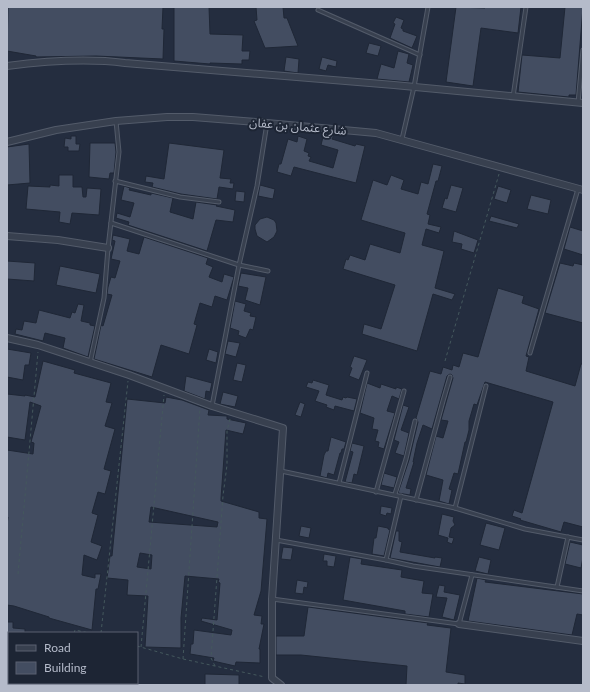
<svg xmlns="http://www.w3.org/2000/svg" width="590" height="692" font-family="Lato,'Noto Sans Arabic',sans-serif">
<rect width="100%" height="100%" fill="#242d3f"/>
<g fill="#434d61" stroke="#1f2736" fill-rule="evenodd">
<polygon points="8,7 163,7 162,29 164,29 163,59 96,56 36,57 36,56 7,51"/>
<polygon points="174,7 209,7 210,34 243,35 242,51 250,51 249,60 242,60 242,64 210,63 210,64 174,61"/>
<polygon points="256,7 283,7 284,18 287,18 298,46 265,48 254,21 257,20"/>
<polygon points="456,7 485,8 485,7 521,7 518,33 481,28 473,86 446,82"/>
<polygon points="565,7 583,7 576,95 569,95 569,97 518,92 522,55 560,58"/>
<polygon points="396,17 404,20 401,28 403,29 403,31 417,36 412,48 390,38 395,24 393,23"/>
<polygon points="369,43 381,46 378,56 366,53"/>
<polygon points="398,51 409,54 407,63 413,65 409,82 377,79 381,64 394,68"/>
<polygon points="286,57 299,59 298,73 284,71"/>
<polygon points="322,57 337,61 336,67 328,65 326,71 319,69"/>
<polygon points="324,133 334,135 332,139 355,146 356,144 365,146 356,183 294,167 291,176 277,172 279,164 281,164 288,139 297,142 298,136 307,139 304,151 309,153 308,156 311,157 309,161 333,168 338,150 321,145"/>
<polygon points="71,136 76,136 76,144 80,144 79,151 68,151 68,147 64,147 65,138 71,139"/>
<polygon points="90,143 115,143 116,152 114,173 110,173 109,179 89,177"/>
<polygon points="169,143 224,150 220,178 231,179 230,183 234,183 233,189 219,187 217,199 181,194 152,187 153,183 145,182 146,176 164,179"/>
<polygon points="29,144 30,183 7,185 7,147"/>
<polygon points="433,164 442,166 438,181 436,181 427,214 430,215 428,224 441,227 439,233 426,229 422,245 444,251 435,288 455,294 452,300 433,294 417,351 362,334 364,324 381,329 395,285 343,269 346,259 348,260 350,255 365,260 370,244 400,253 405,233 361,220 373,180 387,185 391,175 404,180 401,189 418,194 421,182 428,184"/>
<polygon points="59,175 73,175 73,187 82,187 83,197 86,197 87,188 101,189 99,215 72,213 70,224 59,222 60,212 26,209 28,186 50,187 50,185 59,186"/>
<polygon points="260,185 275,189 273,199 258,196"/>
<polygon points="451,185 463,188 456,212 442,208 445,198 447,199"/>
<polygon points="124,186 130,188 129,190 151,195 151,193 173,198 170,212 193,219 196,202 217,205 216,206 235,210 233,222 216,220 207,251 128,225 129,222 116,218 117,213 130,217 134,203 121,200"/>
<polygon points="498,186 511,190 507,203 494,199"/>
<polygon points="236,191 245,192 244,202 235,201"/>
<polygon points="531,195 551,200 548,214 527,209"/>
<polygon points="491,216 519,224 517,228 489,221"/>
<polygon points="267,217 274,220 276,223 277,231 274,237 267,242 257,236 255,229 255,225 260,219"/>
<polygon points="570,227 583,231 583,255 564,249"/>
<polygon points="454,231 478,240 474,253 461,249 462,244 452,242"/>
<polygon points="113,235 130,239 127,251 139,254 144,237 208,258 206,264 213,267 209,277 222,282 224,274 234,277 227,300 215,296 212,307 200,303 194,324 197,325 189,354 161,345 152,377 94,359 101,325 103,326 112,295 107,294 108,287 111,277 115,278 120,261 111,259 115,241 112,240"/>
<polygon points="7,261 35,263 34,281 7,279"/>
<polygon points="560,263 573,266 574,263 583,265 583,323 545,313"/>
<polygon points="60,266 100,274 96,293 56,285"/>
<polygon points="241,273 266,277 260,305 245,300 248,288 238,286"/>
<polygon points="498,288 524,296 522,303 539,309 526,356 529,357 526,371 575,386 581,364 583,364 583,527 564,522 561,532 520,520 521,519 512,516 514,510 522,513 553,402 485,382 477,405 474,404 469,421 469,430 466,442 465,442 458,474 454,473 449,489 452,490 449,504 439,501 443,480 426,475 436,436 443,438 448,421 441,420 453,378 452,375 450,374 447,376 432,429 423,425 417,443 413,462 414,462 406,488 411,489 410,495 398,493 409,460 418,422 416,418 430,371 441,374 443,367 452,370 453,365 459,367 463,353 478,357"/>
<polygon points="235,301 246,304 244,311 251,313 250,316 256,317 253,330 250,329 246,338 238,335 239,331 230,328"/>
<polygon points="78,304 84,305 81,321 90,323 90,325 95,326 88,357 63,348 65,338 45,333 43,341 15,334 16,329 22,330 24,321 36,323 39,310 70,318 72,312 75,313"/>
<polygon points="228,341 240,343 236,357 225,354"/>
<polygon points="7,349 31,353 29,365 25,365 23,380 7,377"/>
<polygon points="209,349 218,352 216,363 206,360"/>
<polygon points="354,356 367,360 359,380 349,376 352,368 350,367"/>
<polygon points="43,361 75,370 74,373 111,383 106,402 112,403 105,426 115,429 104,469 111,471 105,494 98,492 92,513 98,515 91,542 102,546 97,560 84,555 82,575 95,578 95,574 101,574 98,589 96,589 92,630 49,618 49,617 14,606 7,605 7,525 8,517 7,517 7,450 33,454 34,443 31,442 41,406 30,402 25,440 7,437 7,394 25,396 25,395 35,397"/>
<polygon points="237,363 246,365 242,382 233,380"/>
<polygon points="186,376 212,383 210,392 206,391 205,399 184,391"/>
<polygon points="313,380 329,385 326,395 342,400 343,397 346,398 347,397 357,399 354,411 335,406 334,410 326,407 327,405 315,401 319,391 306,387 308,382 312,383"/>
<polygon points="367,383 380,388 381,384 396,389 396,387 402,389 399,399 392,396 387,411 395,413 384,449 378,447 379,442 375,441 378,430 372,429 374,418 360,413"/>
<polygon points="223,392 238,396 235,407 220,404"/>
<path d="M166,397L182,400L209,410L208,415L227,416V419L246,423L243,434L226,430L221,498V501L259,512V518L267,519L261,591L254,615L262,616L261,624H264L259,649H260V663L236,662L235,666L213,661L214,658L190,654L191,644H193L194,630L231,635L232,630L201,621L202,618L217,620L220,583L218,582L219,579L185,576L181,618V648L145,647L148,596L127,595L128,580L107,578L110,556H112L127,399L165,403ZM151,507L218,522L217,527L149,522ZM140,553L152,555L151,569L137,567Z"/>
<polygon points="300,402 305,404 301,417 295,415"/>
<polygon points="403,405 409,407 401,430 409,433 404,456 395,453 399,442 394,440"/>
<polygon points="331,437 346,442 344,449 342,449 341,453 340,453 334,475 328,473 327,478 320,476 324,455 326,451 328,451"/>
<polygon points="352,443 364,446 357,475 354,474 352,483 345,482 353,452 350,451"/>
<polygon points="384,473 397,477 394,488 381,485"/>
<polygon points="381,506 392,508 391,514 387,513 386,516 380,514"/>
<polygon points="442,514 454,517 453,521 455,525 451,528 449,537 454,538 452,544 447,542 448,538 438,535"/>
<polygon points="486,523 505,528 499,550 480,545"/>
<polygon points="301,526 311,528 309,538 299,536"/>
<polygon points="378,526 388,528 388,529 390,530 384,556 372,554 374,538 376,538"/>
<polygon points="396,531 399,531 399,541 402,542 400,552 435,558 435,557 442,558 440,567 390,558"/>
<polygon points="570,542 583,545 583,557 581,568 565,564"/>
<polygon points="283,547 293,548 291,560 281,559"/>
<polygon points="324,554 336,556 334,567 327,566 327,561 323,561"/>
<polygon points="350,557 362,559 361,564 402,570 401,577 424,581 422,593 433,594 429,617 405,614 405,611 343,600"/>
<polygon points="479,557 491,560 488,574 475,571"/>
<polygon points="477,578 486,580 485,582 583,594 583,615 577,614 572,635 468,621"/>
<polygon points="297,580 308,582 307,588 304,587 303,594 295,593"/>
<polygon points="439,585 445,586 444,592 460,595 454,620 442,617 447,598 436,597"/>
<polygon points="308,607 428,623 427,625 451,628 446,672 465,675 465,684 458,683 458,685 406,685 407,666 301,655 276,655 276,636 304,636"/>
<polygon points="7,622 13,622 13,628 25,629 25,633 7,633"/>
<polygon points="205,674 239,675 239,685 205,685"/>
</g>
<g fill="none" stroke-linecap="round" stroke-linejoin="round">
<g stroke="#535b6a" stroke-width="5">
<g id="lane">
<polyline points="318,10 420,55"/>
<polyline points="513,97 526,7"/>
<polyline points="578,103 583,50"/>
<polyline points="402,139 414,87 428,7"/>
<polyline points="115,181 180,197 219,202"/>
<polyline points="111,223 239,265 268,271"/>
<polyline points="530,353 578,189"/>
<polyline points="90,363 104,298 108,248 119,152 116,121"/>
<polyline points="212,406 239,265 257,186 267,123"/>
<polyline points="281,471 455,508 525,529 583,540"/>
<polyline points="339,483 367,373"/>
<polyline points="376,492 404,391"/>
<polyline points="395,494 406,459 415,421"/>
<polyline points="416,500 443,401 450,377"/>
<polyline points="455,508 486,386"/>
<polyline points="276,540 386,560 413,566 583,591"/>
<polyline points="386,560 401,496"/>
<polyline points="557,587 568,537"/>
<polyline points="272,599 459,624 472,575"/>
</g>
</g>
<g stroke="#535b6a" stroke-width="8">
<g id="street">
<path d="M7,66C46,61 86,58 125,63L394,85L583,103"/>
<polyline points="7,142 56,130 116,121 167,117 193,117 267,123 376,133 583,190"/>
<polyline points="7,236 58,240 108,248"/>
<polyline points="7,338 38,345 129,375 212,406 283,428 272,599 272,678 281,685"/>
<polyline points="459,624 583,641"/>
</g>
</g>
<g stroke="#44585d" stroke-width="1" stroke-dasharray="3 3" stroke-linecap="butt">
<polyline points="445,361 499,174"/>
<polyline points="18,574 38,352"/>
<polyline points="74,633 75,630 89,633"/>
<polyline points="101,633 128,381"/>
<polyline points="137,646 183,659 265,677"/>
<polyline points="141,647 164,395"/>
<polyline points="183,659 200,408"/>
<polyline points="215,666 211,658 223,496 227,465 227,431 230,419"/>
<polyline points="70,685 70,683"/>
</g>
<use href="#lane" stroke="#38404f" stroke-width="3"/>
<use href="#street" stroke="#38404f" stroke-width="6"/>
</g>
<g text-anchor="middle" dominant-baseline="central" stroke-width="4" stroke-linejoin="round" paint-order="stroke">
<g font-size="12" fill="#b5bbca" stroke="#1d2534">
<text transform="translate(298 126) rotate(5)">شارع عثمان بن عفان</text>
</g>
</g>
<rect width="590" height="692" fill="none" stroke="#b5bbca" stroke-width="16"/>
<rect x="8" y="632" width="130" height="52" fill="#1d2534" stroke="#5a6170"/>
<rect x="16" y="645" width="20" height="6" fill="#38404f" stroke="#5a6170"/>
<text x="44" y="652" font-size="12" fill="#b5bbca">Road</text>
<rect x="16" y="662" width="20" height="12" fill="#434d61" stroke="#5a6170"/>
<text x="44" y="672" font-size="12" fill="#b5bbca">Building</text>
</svg>
